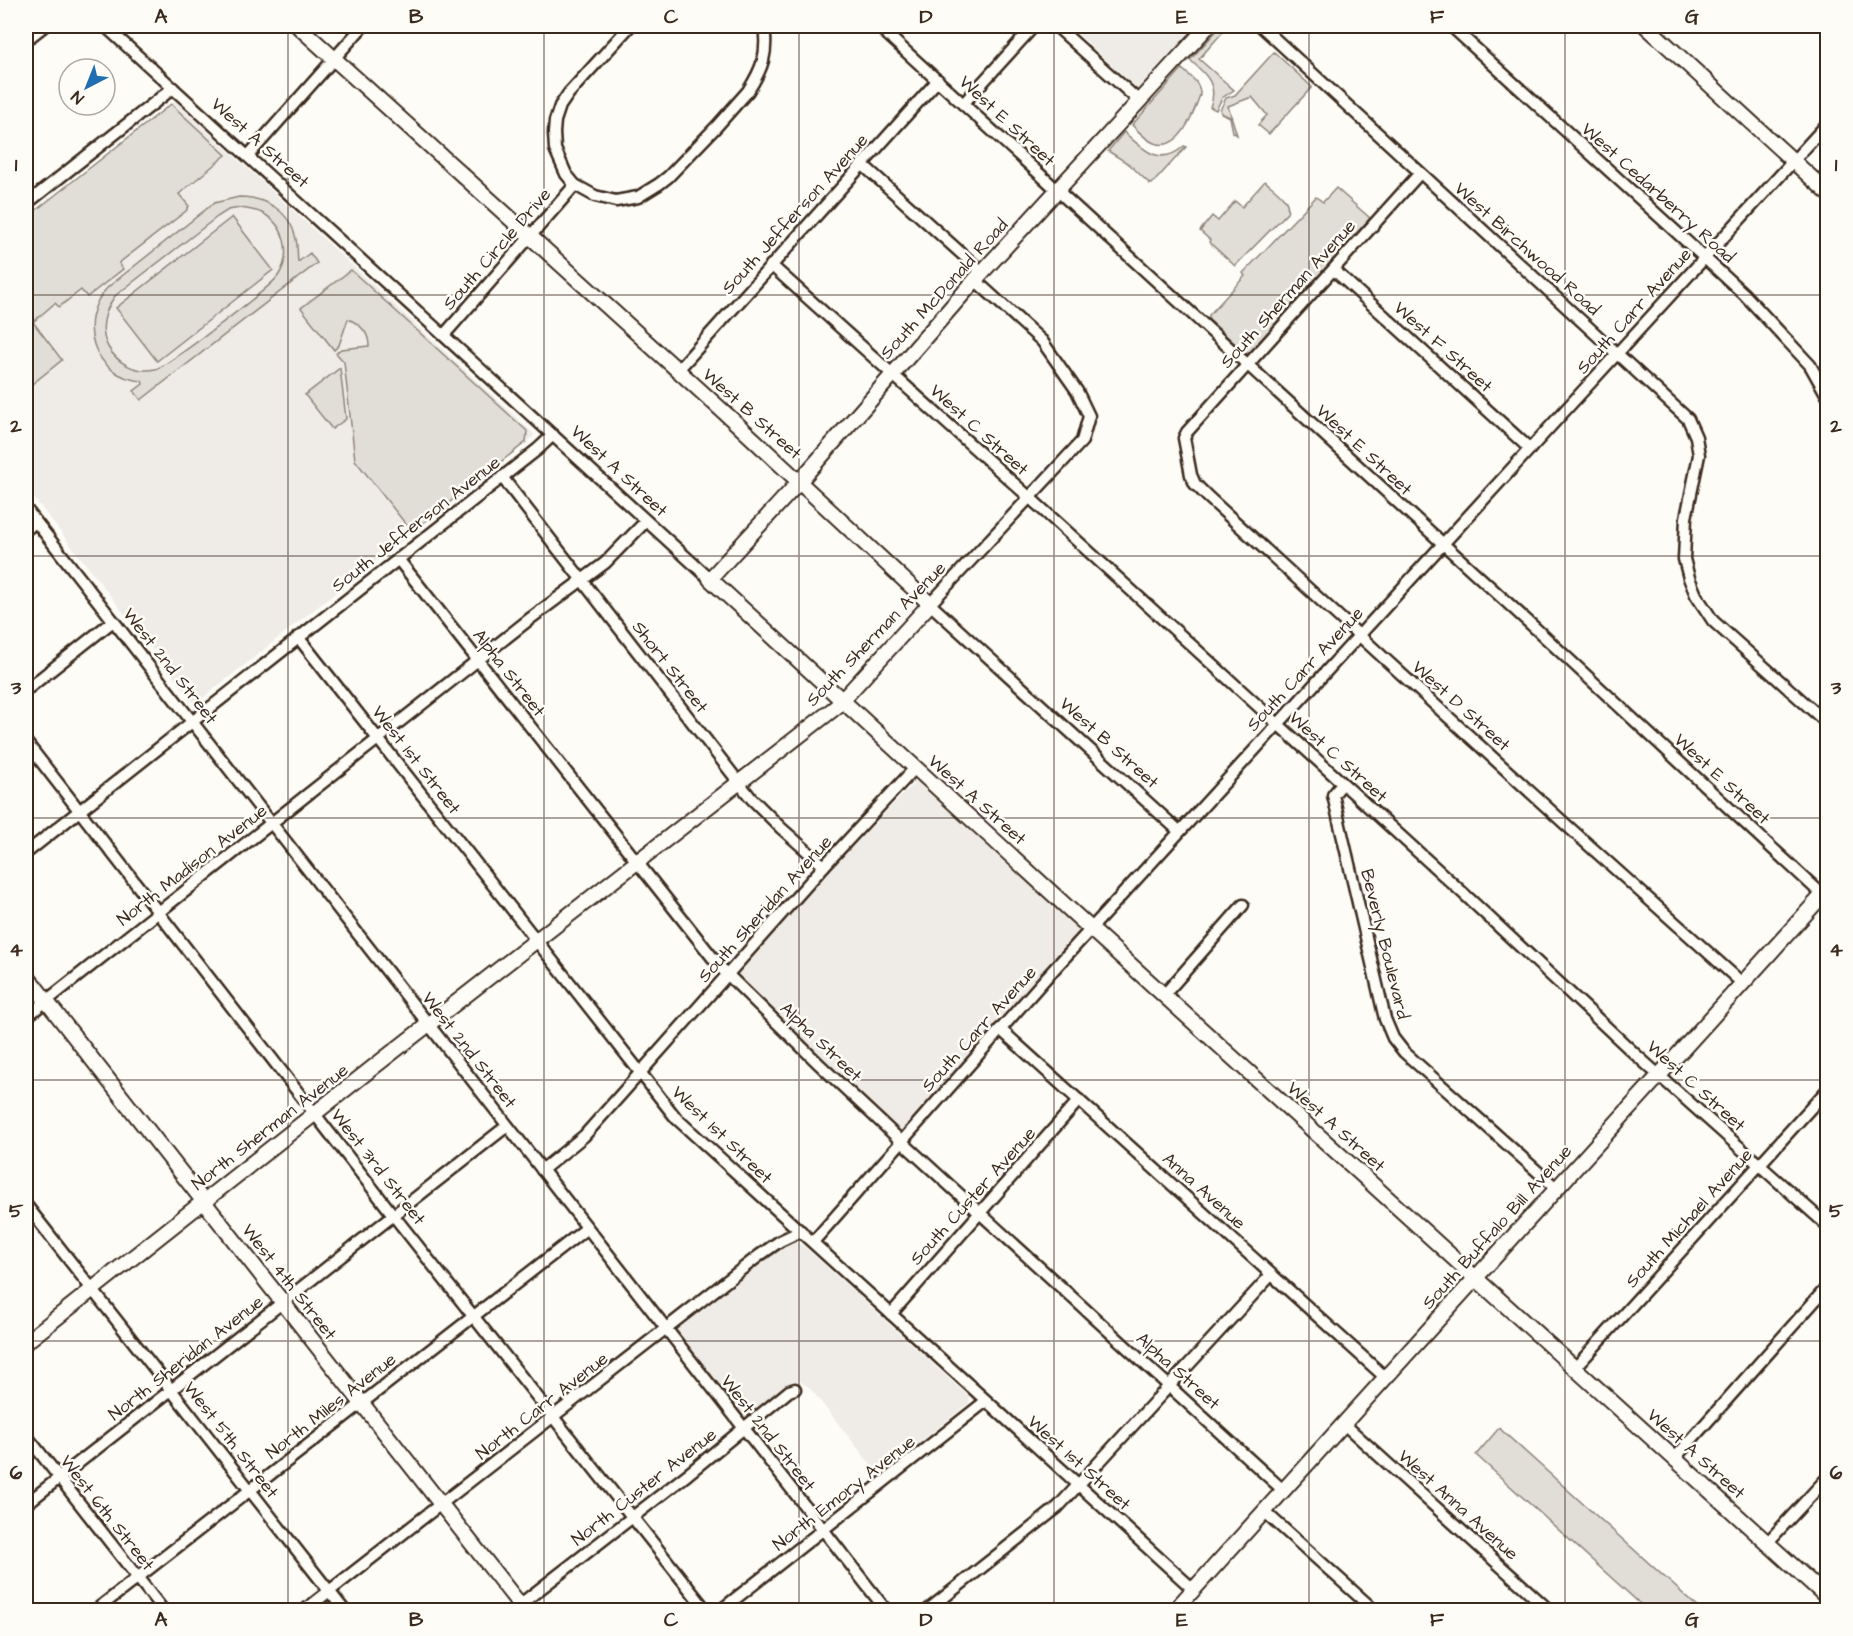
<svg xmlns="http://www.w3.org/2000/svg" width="1853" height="1636" font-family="'Architects Daughter',sans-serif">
<rect width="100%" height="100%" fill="#fdfcf7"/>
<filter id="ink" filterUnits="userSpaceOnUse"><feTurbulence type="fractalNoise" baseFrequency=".0167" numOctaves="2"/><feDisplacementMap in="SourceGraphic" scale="12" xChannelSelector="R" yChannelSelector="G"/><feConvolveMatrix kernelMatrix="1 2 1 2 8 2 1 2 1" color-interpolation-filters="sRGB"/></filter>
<g filter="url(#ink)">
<g fill="#efece7">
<polygon points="1069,26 1195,26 1138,89"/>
<polygon points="175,101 535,435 195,704 26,488 26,218"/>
<polygon points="917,780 1078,927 1080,932 1076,938 904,1132 901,1132 831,1070 739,977 739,973 843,856"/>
<polygon points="796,1242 805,1247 970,1398 969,1403 879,1475 809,1387 799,1381 791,1382 745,1420 676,1330 787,1243"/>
</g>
<g fill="#e1ded7" stroke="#8e847a" stroke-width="1.5" fill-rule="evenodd">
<path d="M1221,26H1228L1199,59L1234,90L1222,98L1216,110L1210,107C1219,85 1206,74 1190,60Z"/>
<polygon points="1274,52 1312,87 1269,134 1258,125 1267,115 1252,97 1228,106 1237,135 1233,132 1230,117 1221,113 1220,110 1226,98 1235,95"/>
<path d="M1182,69C1190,76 1201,83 1200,95C1194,112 1180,153 1154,143C1146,140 1138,131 1132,125Z"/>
<polygon points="171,104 226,155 179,194 189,206 186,211 119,263 123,269 87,297 81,290 59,307 55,303 33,322 62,360 26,389 26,218"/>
<path d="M1124,132C1143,149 1160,168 1184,146L1186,147L1152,184H1150L1129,164L1108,151Z"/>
<path d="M1265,181C1273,189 1292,199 1287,213L1235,266L1209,242L1210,240L1200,231L1212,216L1218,221L1235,201L1242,207Z"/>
<polygon points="1336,188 1370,218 1249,353 1245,353 1208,319 1209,315 1245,276 1243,273 1316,197 1323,202"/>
<path d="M239,197C266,197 290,211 296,239C298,247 297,255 298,262L310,253L317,263L141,400L134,391L143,384L142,381C93,377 75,321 108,287L214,203ZM240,208C248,209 255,210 262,213C286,225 292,255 278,276C271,287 167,367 155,369C136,373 118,364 108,347C99,331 104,311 115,296L217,217L228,210Z"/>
<polygon points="232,217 273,270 157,361 116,308"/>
<path d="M351,270L527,431L526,442L412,532L355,460L344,362L336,353L341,349L369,346C369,333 360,324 348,319L339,345L334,350L301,308Z"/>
<polygon points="340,368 346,419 332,429 305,395"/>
<polygon points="1499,1428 1701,1610 1647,1610 1476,1455"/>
</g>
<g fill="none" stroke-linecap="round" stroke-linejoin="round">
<g stroke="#3b2a1e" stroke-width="15">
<g id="street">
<polyline points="105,26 710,579"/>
<path d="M630,26L569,93L560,106L555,121L554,133L555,149L566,174L575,185L595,196L616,201L638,197L659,184L668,177L717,126L748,91C763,68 768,53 764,26"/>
<polyline points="878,26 1535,628 1828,900"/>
<polyline points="1056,26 1139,101"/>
<polyline points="1261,26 1688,419 1696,437 1699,455 1686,518 1684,559 1689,578 1696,595 1713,621 1828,724"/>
<polyline points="1451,26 1744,294 1810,365 1828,397"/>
<polyline points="26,40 44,26"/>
<polyline points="963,104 1034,26"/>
<polyline points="248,156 363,26"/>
<polyline points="862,164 982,272"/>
<polyline points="1420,173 1187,432 1184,438 1191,475 1195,484 1208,497 1563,822 1742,983"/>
<polyline points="26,204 173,88"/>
<polyline points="771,265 1029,497 1463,893 1635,1054 1828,1226"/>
<polyline points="1334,270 1530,449"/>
<polyline points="975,280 1042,341 1077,391 1089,416 1082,441 930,604 1179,831"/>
<polyline points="444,335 575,185"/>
<polyline points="677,371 938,80"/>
<polyline points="502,477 751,798 781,828 824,866"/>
<polyline points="26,509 886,1610"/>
<polyline points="26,530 35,522"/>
<polyline points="398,559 720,967 819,1064 901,1141 1284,1491"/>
<polyline points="298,637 676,1118 1194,1590"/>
<polyline points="26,690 113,621"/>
<polyline points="26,742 394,1216 706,1610"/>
<polyline points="1342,784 1333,795 1385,1019 1393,1038 1404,1052 1556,1188"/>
<polyline points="26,853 538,449 553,435"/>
<polyline points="1164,995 1243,905"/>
<polyline points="26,1017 531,618 605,563 646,521"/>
<polyline points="1000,1029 1386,1378"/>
<polyline points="542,1170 584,1136 824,866 915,768"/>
<polyline points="26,1205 344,1610"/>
<polyline points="813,1242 1045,979 1828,123"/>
<polyline points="891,1314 1079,1100"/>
<polyline points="1575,1368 1828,1089"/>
<polyline points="1344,1424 1549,1610"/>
<polyline points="26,1435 163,1610"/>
<polyline points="1675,1458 1828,1286"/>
<polyline points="26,1504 507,1126"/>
<polyline points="1265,1512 1374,1610"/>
<polyline points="1767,1543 1828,1477"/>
<polyline points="96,1610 587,1228"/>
<polyline points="305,1610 760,1255 780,1241 801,1231"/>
<polyline points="513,1610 688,1474 789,1391 795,1389"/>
<polyline points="721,1610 986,1401"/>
<polyline points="928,1610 1058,1507 1271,1275"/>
</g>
</g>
<g stroke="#3b2a1e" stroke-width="18">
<g id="secondary">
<polyline points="1208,26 975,280 799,482 710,579 1091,929 1828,1598"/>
<polyline points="1646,26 1828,193"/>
<polyline points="26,975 524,1610"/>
<polyline points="26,1342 371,1069 836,707 930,604 736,423 298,26"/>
<polyline points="1175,1610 1828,889"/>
</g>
</g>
<use href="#street" stroke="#fdfcf7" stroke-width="10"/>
<use href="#secondary" stroke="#fdfcf7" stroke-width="14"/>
</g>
</g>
<path fill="none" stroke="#3b2a1e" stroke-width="1.5" stroke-opacity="0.55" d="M288,26V1610M544,26V1610M799,26V1610M1054,26V1610M1309,26V1610M1565,26V1610M26,295H1828M26,556H1828M26,818H1828M26,1080H1828M26,1341H1828"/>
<g text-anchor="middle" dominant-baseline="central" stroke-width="5" stroke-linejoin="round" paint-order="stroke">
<g font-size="18" fill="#3b2a1e" stroke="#fdfcf7">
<text transform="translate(1007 121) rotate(43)">West E Street</text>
<text transform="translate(260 143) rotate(42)">West A Street</text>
<text transform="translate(1658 193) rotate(42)">West Cedarberry Road</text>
<text transform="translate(795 214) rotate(-48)">South Jefferson Avenue</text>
<text transform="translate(497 249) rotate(-49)">South Circle Drive</text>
<text transform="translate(1527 249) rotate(42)">West Birchwood Road</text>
<text transform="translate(944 289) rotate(-48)">South McDonald Road</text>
<text transform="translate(1288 294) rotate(-48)">South Sherman Avenue</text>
<text transform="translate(1634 311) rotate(-48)">South Carr Avenue</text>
<text transform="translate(1443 347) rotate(42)">West F Street</text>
<text transform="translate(752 414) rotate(42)">West B Street</text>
<text transform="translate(979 430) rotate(42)">West C Street</text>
<text transform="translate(1364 450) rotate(43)">West E Street</text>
<text transform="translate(619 471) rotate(43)">West A Street</text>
<text transform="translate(416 524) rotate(-38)">South Jefferson Avenue</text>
<text transform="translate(876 634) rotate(-46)">South Sherman Avenue</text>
<text transform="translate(170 666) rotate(52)">West 2nd Street</text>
<text transform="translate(670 667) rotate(52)">Short Street</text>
<text transform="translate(1305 669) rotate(-47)">South Carr Avenue</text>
<text transform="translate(509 673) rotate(52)">Alpha Street</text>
<text transform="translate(1461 706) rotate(42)">West D Street</text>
<text transform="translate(1109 743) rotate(42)">West B Street</text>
<text transform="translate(1338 757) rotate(42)">West C Street</text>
<text transform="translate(416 760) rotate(52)">West 1st Street</text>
<text transform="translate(1722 779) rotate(43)">West E Street</text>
<text transform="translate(977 800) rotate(42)">West A Street</text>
<text transform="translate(192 865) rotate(-38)">North Madison Avenue</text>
<text transform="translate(765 909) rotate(-48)">South Sheridan Avenue</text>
<text transform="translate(1385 944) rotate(76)">Beverly Boulevard</text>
<text transform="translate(979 1029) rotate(-48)">South Carr Avenue</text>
<text transform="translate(821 1042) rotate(44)">Alpha Street</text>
<text transform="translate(469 1050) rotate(52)">West 2nd Street</text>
<text transform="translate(1696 1086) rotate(42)">West C Street</text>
<text transform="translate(270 1127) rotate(-38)">North Sherman Avenue</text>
<text transform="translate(1336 1127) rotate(42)">West A Street</text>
<text transform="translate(722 1135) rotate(44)">West 1st Street</text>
<text transform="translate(378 1167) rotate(52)">West 3rd Street</text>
<text transform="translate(1204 1191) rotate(42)">Anna Avenue</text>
<text transform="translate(973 1196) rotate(-48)">South Custer Avenue</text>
<text transform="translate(1689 1218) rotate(-48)">South Michael Avenue</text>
<text transform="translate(1497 1227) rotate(-48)">South Buffalo Bill Avenue</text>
<text transform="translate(289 1282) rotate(52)">West 4th Street</text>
<text transform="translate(186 1358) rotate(-38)">North Sheridan Avenue</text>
<text transform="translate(1178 1371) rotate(42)">Alpha Street</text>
<text transform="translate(331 1406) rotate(-38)">North Miles Avenue</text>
<text transform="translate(542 1406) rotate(-38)">North Carr Avenue</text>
<text transform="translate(768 1433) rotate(52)">West 2nd Street</text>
<text transform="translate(231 1440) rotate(52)">West 5th Street</text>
<text transform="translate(1696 1454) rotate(42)">West A Street</text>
<text transform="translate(1079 1463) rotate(42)">West 1st Street</text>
<text transform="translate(644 1487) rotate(-38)">North Custer Avenue</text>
<text transform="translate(844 1493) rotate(-38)">North Emory Avenue</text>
<text transform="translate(1458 1505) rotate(42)">West Anna Avenue</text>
<text transform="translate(107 1513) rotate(52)">West 6th Street</text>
</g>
</g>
<rect width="1853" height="1636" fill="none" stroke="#fdfcf7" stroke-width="66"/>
<g transform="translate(87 87) rotate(222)"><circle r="28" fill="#fdfcf7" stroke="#afa8a0" stroke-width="1.5"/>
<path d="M0-4.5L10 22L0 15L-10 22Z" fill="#1f6fb2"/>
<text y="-9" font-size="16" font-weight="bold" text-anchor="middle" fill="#3b2a1e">N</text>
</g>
<rect x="33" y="33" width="1787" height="1570" fill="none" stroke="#3b2a1e" stroke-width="2"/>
<g font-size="20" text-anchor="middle" font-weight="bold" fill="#3b2a1e">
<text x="161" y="23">A</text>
<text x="416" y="23">B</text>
<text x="671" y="23">C</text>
<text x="926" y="23">D</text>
<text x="1182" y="23">E</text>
<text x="1437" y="23">F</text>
<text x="1692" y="23">G</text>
<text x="16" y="171">1</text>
<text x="1836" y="171">1</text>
<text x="16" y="432">2</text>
<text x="1836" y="432">2</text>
<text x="16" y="694">3</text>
<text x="1836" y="694">3</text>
<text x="16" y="956">4</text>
<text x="1836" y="956">4</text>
<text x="16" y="1217">5</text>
<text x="1836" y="1217">5</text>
<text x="16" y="1479">6</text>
<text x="1836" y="1479">6</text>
<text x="161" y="1626">A</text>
<text x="416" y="1626">B</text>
<text x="671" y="1626">C</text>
<text x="926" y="1626">D</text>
<text x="1182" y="1626">E</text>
<text x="1437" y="1626">F</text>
<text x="1692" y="1626">G</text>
</g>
</svg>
